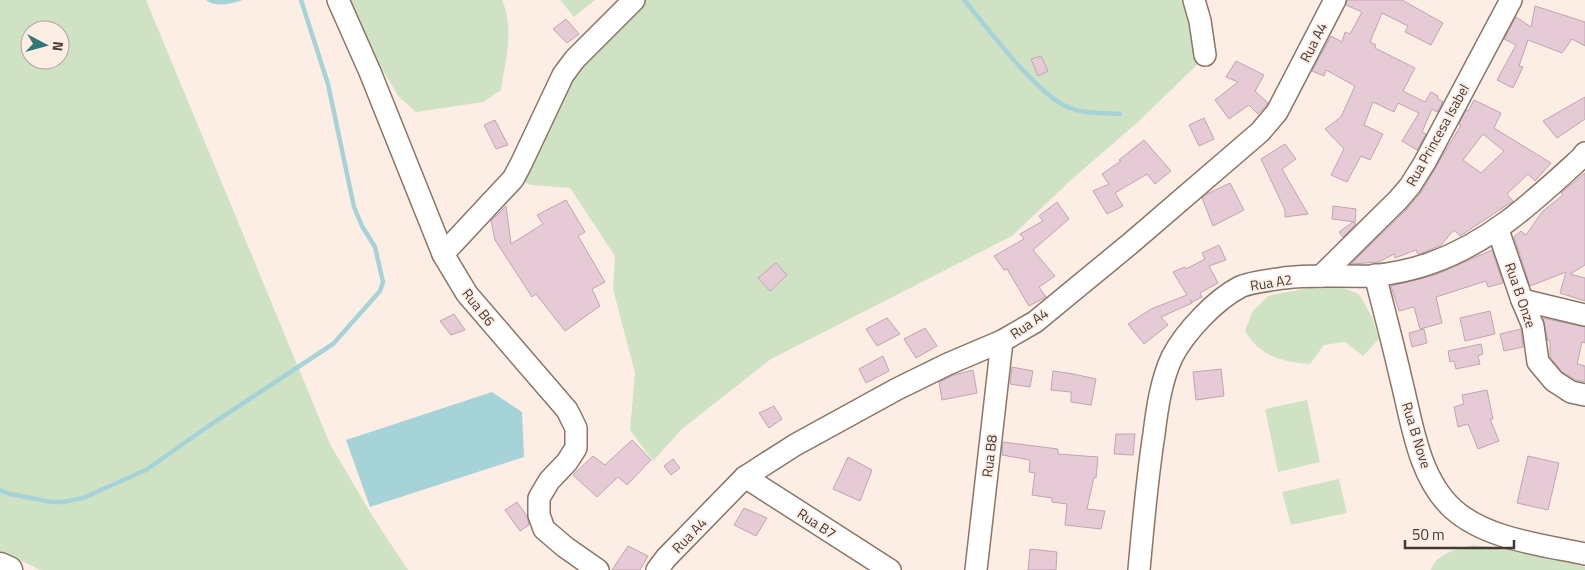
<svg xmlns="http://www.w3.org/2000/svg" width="1585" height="570" font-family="'Titillium Web',sans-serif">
<rect width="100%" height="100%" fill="#fdeee5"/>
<g fill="#d0e2c4" fill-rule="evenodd">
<path d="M0,0H146L330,444L373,517L408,570H41L0,551ZM30,30H60V60H30Z"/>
<path d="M346,0H502C515,29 505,60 501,90L483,102L416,112L399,97L359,31Z"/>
<polygon points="560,0 595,0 574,17"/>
<polygon points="625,0 1190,0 1203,59 1139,121 1070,181 1012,236 771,359 682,429 653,461 630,430 635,373 613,289 615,256 570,188 531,185 519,181 549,107"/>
<path d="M1338,286L1359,294L1372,317L1379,339L1363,356L1345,342L1324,345L1310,364C1283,362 1260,357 1245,331L1253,311L1268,296L1313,287Z"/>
<polygon points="1307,400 1320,462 1278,472 1265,409"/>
<polygon points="1339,479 1347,513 1291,525 1282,492"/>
<path d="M1473,545C1511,549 1549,553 1585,567V570H1431C1436,553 1458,549 1473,545Z"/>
</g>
<g fill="#a6d3d8">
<path d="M206,0H243C230,4 216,8 206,0Z"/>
<polygon points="492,392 522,412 524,457 370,507 346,440"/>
</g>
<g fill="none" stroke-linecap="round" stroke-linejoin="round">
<g stroke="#a6d3d8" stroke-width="4.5">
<path d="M964,0C988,28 1038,97 1070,108C1086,114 1103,113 1120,114"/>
<polyline points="0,490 10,494 52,502 63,502 83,498 146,470 210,425 333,344 380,291 383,282 375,247 362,226 354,207 328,84 301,0"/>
</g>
</g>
<g fill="#e6cad6" stroke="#c0a5b1" fill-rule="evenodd">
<polygon points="1347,0 1402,0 1443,23 1431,45 1405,32 1408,26 1382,13 1370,42 1376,45 1375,48 1415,68 1403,91 1425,102 1431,92 1438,96 1437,98 1443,102 1437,112 1432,109 1422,132 1426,134 1417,150 1402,141 1419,113 1398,103 1394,112 1373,102 1364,125 1383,134 1370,160 1361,156 1347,182 1331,175 1344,149 1325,129 1341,117 1355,86 1326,70 1324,76 1312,71 1331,36 1342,42 1345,32 1350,34 1362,12 1346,5"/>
<polygon points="1535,6 1585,22 1585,46 1572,39 1562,53 1528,40 1519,66 1523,67 1513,88 1497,80 1516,45 1504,39 1516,17 1531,27"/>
<polygon points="566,19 579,34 567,43 553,29"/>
<polygon points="1041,56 1048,71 1038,76 1031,59"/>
<polygon points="1236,61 1264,75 1255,91 1268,103 1258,114 1249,105 1229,119 1215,100 1238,82 1226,77"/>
<polygon points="1585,97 1585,119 1557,138 1543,121"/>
<path d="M1474,100L1501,113L1494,128L1551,163L1535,181L1528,174L1507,194L1513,201L1460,236L1454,230L1441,245L1420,254H1418L1416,250L1395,258L1394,254L1379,262L1351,264L1407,209L1420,194L1461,125L1459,124L1466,110L1468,111ZM1483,134L1504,151L1481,173L1463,160Z"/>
<polygon points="1204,118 1214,139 1199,146 1189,125"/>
<polygon points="495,120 508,145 496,149 484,125"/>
<polygon points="1144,140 1171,171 1155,184 1147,174 1115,193 1123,206 1107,214 1093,191 1109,184 1102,174 1121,161 1119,160"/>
<polygon points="1285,144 1296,159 1282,169 1308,214 1285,217 1285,210 1261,159"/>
<polygon points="1585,173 1585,265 1570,274 1585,278 1585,301 1560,293 1566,272 1530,286 1514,237 1521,231 1526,235 1542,212 1563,195 1561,193"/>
<polygon points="1230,183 1244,210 1213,226 1202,198 1207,194"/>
<polygon points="566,200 585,232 578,236 605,282 592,289 600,306 565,331 536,294 532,297 495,240 491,221 506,206 511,244 543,224 537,215"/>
<polygon points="1057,202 1069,219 1033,250 1055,276 1039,287 1046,297 1029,306 1007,269 1004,270 994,256 1024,239 1020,234 1043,221 1039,216"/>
<polygon points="1333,206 1356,209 1355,222 1332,219"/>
<polygon points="1353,222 1356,224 1343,237 1339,232"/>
<polygon points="1219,245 1226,260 1209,266 1218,283 1200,293 1202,297 1192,302 1190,299 1192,303 1161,317 1168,325 1144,344 1128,324 1151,309 1187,295 1173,272 1185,267 1186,269 1205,259 1202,253"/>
<polygon points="1492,250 1503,283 1488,287 1486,281 1436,297 1442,323 1420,329 1414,307 1399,311 1391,286 1435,275"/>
<polygon points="776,263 787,275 770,291 758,278"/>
<polygon points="1490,311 1495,334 1465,341 1460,318"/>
<polygon points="454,314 465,330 451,335 440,321"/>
<polygon points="887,318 900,334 877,346 866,329"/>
<polygon points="1543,318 1585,327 1585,343 1582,342 1577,364 1585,366 1585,382 1576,380 1562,372 1550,357 1550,340 1548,341"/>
<polygon points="925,328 937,346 916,358 904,339"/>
<polygon points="1424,329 1427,343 1412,347 1409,333"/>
<polygon points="1521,329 1523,347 1504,351 1500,334"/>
<polygon points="1481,344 1483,354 1478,356 1480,364 1456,369 1454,361 1450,362 1448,351"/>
<polygon points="883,356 889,371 866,383 859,369"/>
<polygon points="1012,367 1033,371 1030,387 1010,384"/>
<polygon points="1221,369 1224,396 1196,400 1193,372"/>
<polygon points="973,370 977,393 942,400 939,382 954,375"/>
<polygon points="1053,371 1074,374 1096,379 1091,405 1071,402 1071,392 1051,390"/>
<polygon points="1487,390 1493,419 1490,419 1499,441 1478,449 1468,424 1458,427 1454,407 1464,404 1462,395"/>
<polygon points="774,406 782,419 769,428 759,413"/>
<polygon points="1116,434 1135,434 1133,455 1114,454"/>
<polygon points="632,440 651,460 627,485 618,477 597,497 573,475 593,456 605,465"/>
<polygon points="1003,442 1058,449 1058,454 1098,457 1096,478 1094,477 1087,509 1105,511 1101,529 1065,525 1067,504 1052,502 1052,498 1032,495 1035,473 1029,472 1030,460 1002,455"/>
<polygon points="1528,456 1559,463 1548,510 1517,503"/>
<polygon points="848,457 872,470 860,501 833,489"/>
<polygon points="673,459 680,468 671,475 664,466"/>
<polygon points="517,502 527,516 529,525 520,531 505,510"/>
<polygon points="744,508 767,518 756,536 734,525"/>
<polygon points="628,546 648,556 640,570 612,570"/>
<polygon points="1030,549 1057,552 1056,570 1028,570"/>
</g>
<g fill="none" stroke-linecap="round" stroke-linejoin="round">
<g stroke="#8b7567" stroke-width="24">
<g id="minor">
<polyline points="338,0 370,72 443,254 467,294 567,410 576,428 576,448 567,462 549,481 539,498 539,515 544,529 565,547 598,570"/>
<polyline points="1194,0 1200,21 1205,55"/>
<polyline points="1498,230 1522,300 1533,326 1538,362 1554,381 1571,392 1585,395"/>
<polyline points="443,254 513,179 521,164 563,75 575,59 634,0"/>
<path d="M1375,275C1384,310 1393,344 1401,379C1412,422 1418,477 1453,509C1486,539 1543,545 1585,554"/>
<polyline points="1321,276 1398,200 1410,186 1425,162 1511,0"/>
<polyline points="1522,300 1585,315"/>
<polyline points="745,477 890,570"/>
<polyline points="657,570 666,558 745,477 795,445 897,389 948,364 1002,341 1035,322 1131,243 1260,132 1277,112 1335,0"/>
<polyline points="976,570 1002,341"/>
<path d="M1139,570C1143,525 1147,479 1154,434C1157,409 1161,381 1172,357C1185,332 1215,300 1240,287C1250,282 1272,280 1284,278C1313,274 1343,277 1371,276C1391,274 1412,270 1431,263C1491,242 1535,200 1581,158L1585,153"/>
</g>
</g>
<g stroke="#8b7567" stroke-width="29">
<polyline id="major" points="0,566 9,570"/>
</g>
<use href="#minor" stroke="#fff" stroke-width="21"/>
<use href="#major" stroke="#fff" stroke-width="26"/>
</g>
<g text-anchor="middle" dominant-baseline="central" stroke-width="4" stroke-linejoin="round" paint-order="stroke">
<g font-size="14" fill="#443a34" stroke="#fdeee5">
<text transform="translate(1313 42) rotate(-63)">Rua A4</text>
<text transform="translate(1437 135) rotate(-61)">Rua Princesa Isabel</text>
<text transform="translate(1271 282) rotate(-9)">Rua A2</text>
<text transform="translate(1521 295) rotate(71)">Rua B Onze</text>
<text transform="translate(479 307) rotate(52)">Rua B6</text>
<text transform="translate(1029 323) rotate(-34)">Rua A4</text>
<text transform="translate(1417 435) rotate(73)">Rua B Nove</text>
<text transform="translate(989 456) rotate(-83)">Rua B8</text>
<text transform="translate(817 523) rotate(33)">Rua B7</text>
<text transform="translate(689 535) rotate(-46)">Rua A4</text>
</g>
</g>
<g transform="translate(45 45) rotate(96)"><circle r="24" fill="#fdeee5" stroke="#b3a69e"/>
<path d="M0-4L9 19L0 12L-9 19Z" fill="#307975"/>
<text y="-8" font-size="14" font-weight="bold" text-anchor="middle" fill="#443a34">N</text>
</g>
<path d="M1405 540v8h109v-8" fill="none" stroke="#443a34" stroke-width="2.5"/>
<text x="1412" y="540" font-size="15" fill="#443a34" stroke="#fdeee5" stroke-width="4" paint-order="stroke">50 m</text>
</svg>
